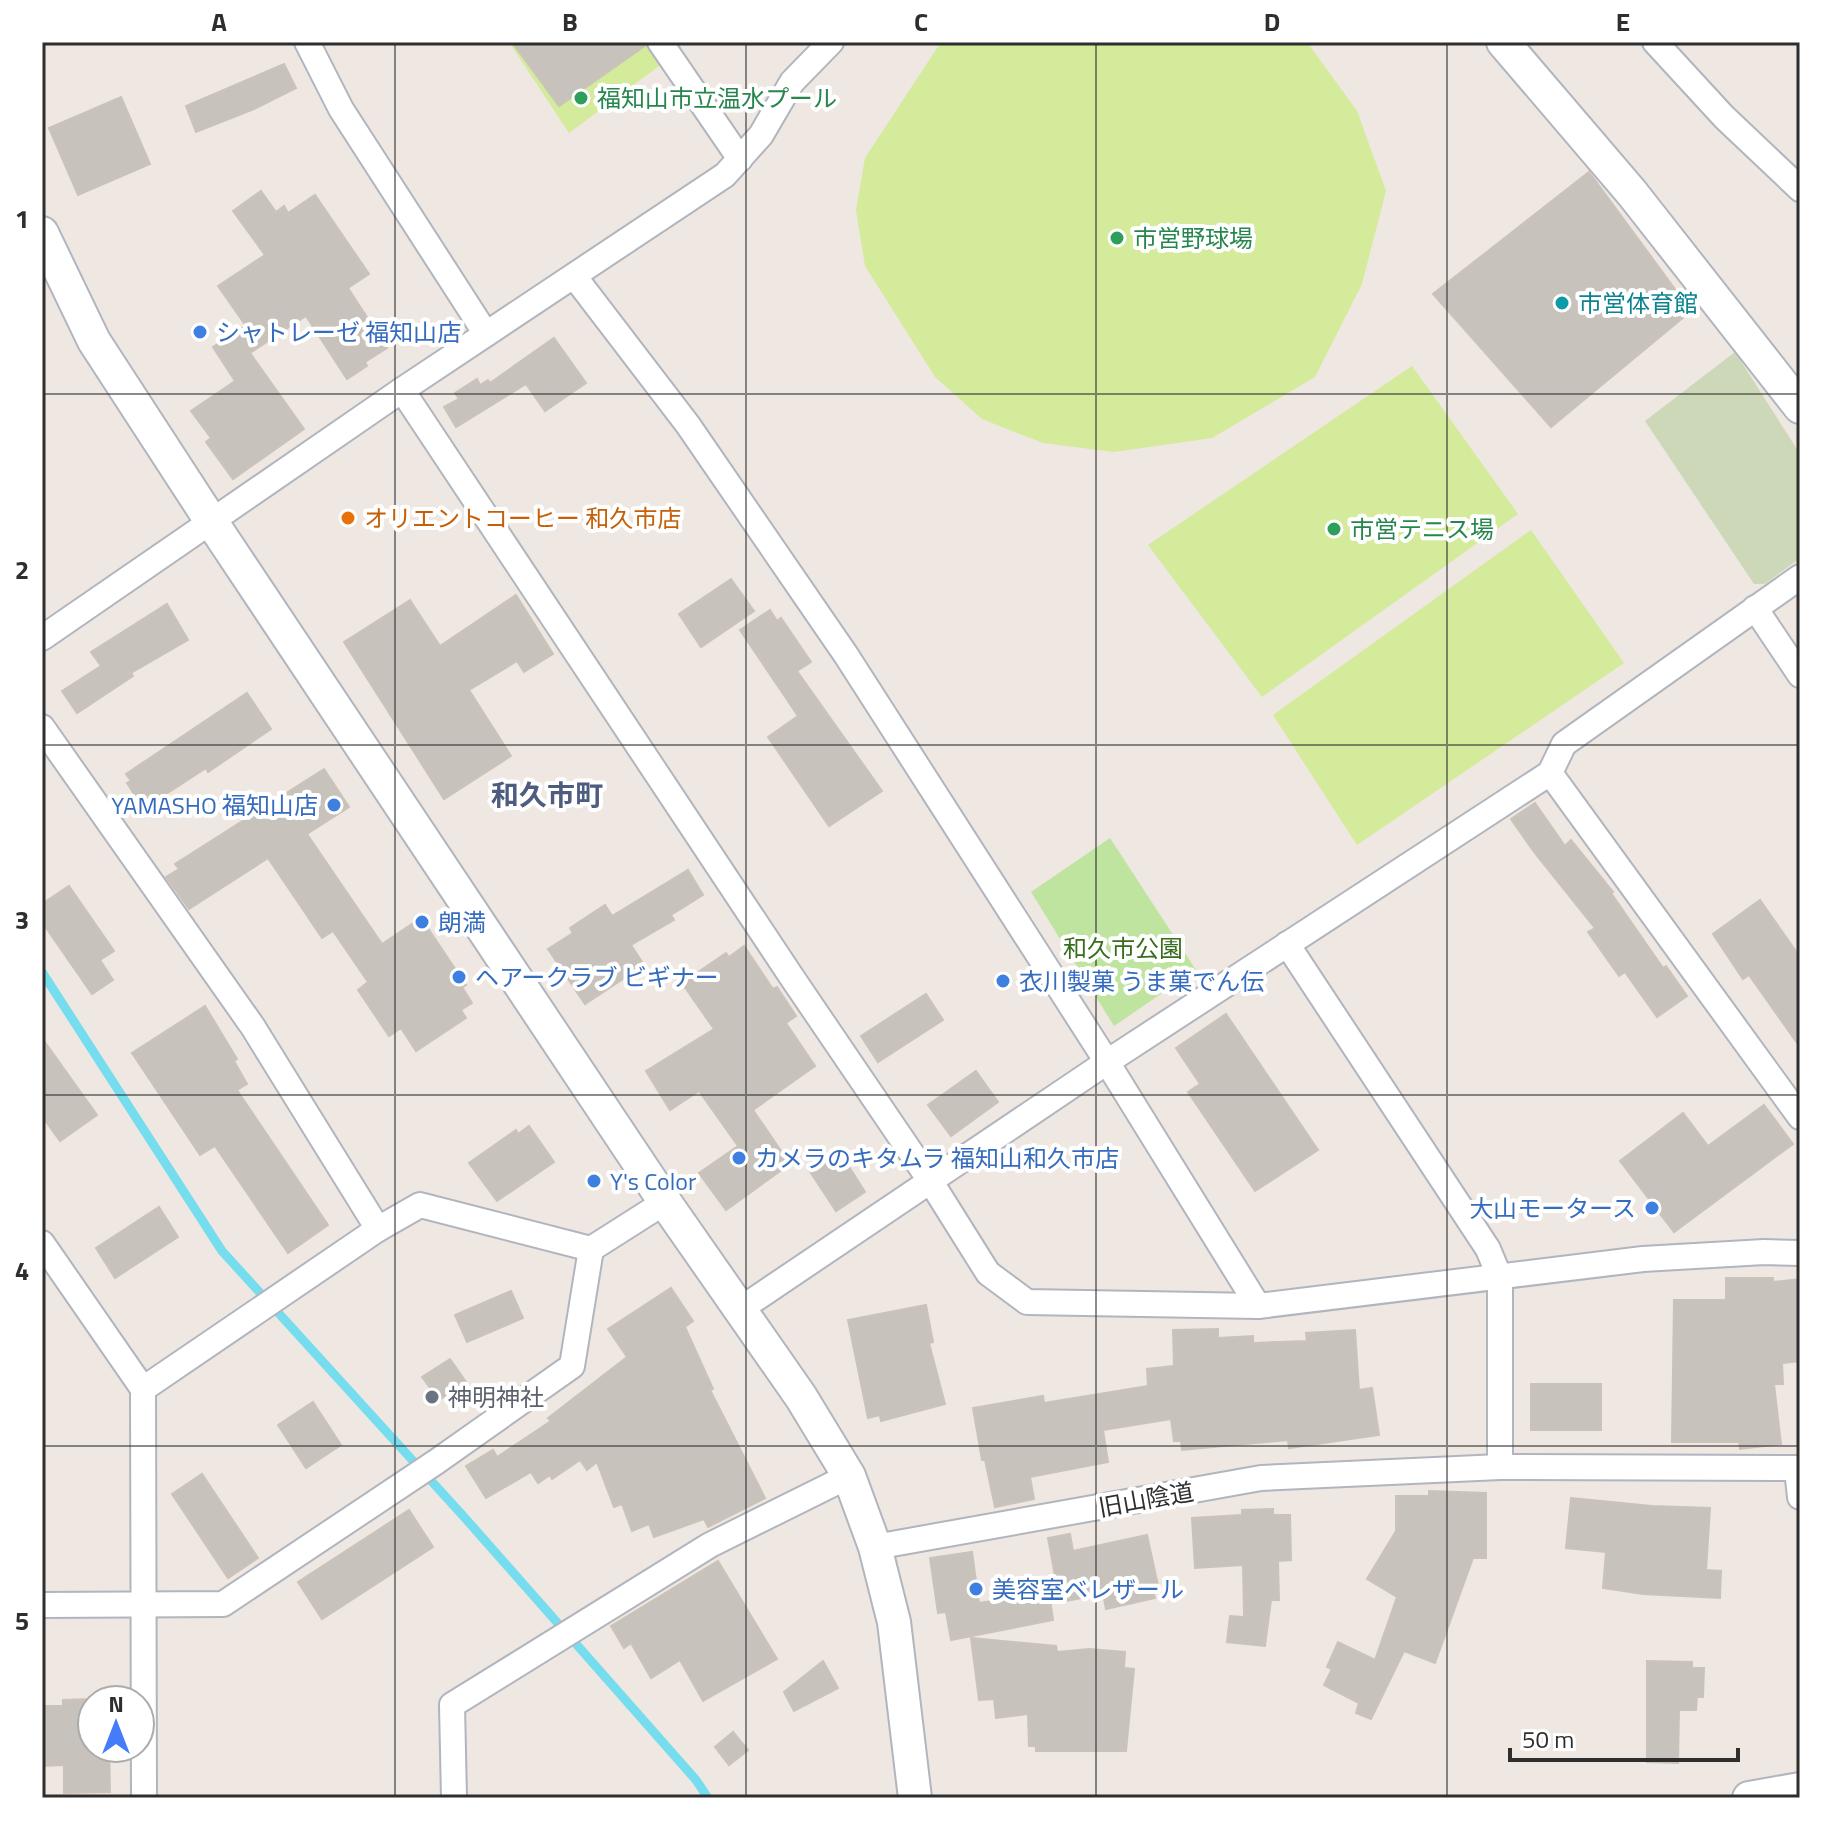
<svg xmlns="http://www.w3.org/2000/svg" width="1842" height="1840" font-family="'Titillium Web','Noto Sans JP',sans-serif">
<rect width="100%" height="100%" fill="#efe7e1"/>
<polygon fill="#bfe49f" points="1110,838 1196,970 1114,1026 1031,892"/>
<polygon fill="#ccd8b8" points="1735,352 1800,454 1800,558 1765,584 1754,584 1645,421"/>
<g fill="#d3eb9b">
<polygon points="509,42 649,42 663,63 569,133"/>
<polygon points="941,42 1307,42 1357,111 1386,191 1362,284 1315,377 1212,438 1114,452 1043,443 982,419 935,377 865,266 856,210 865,158"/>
<polygon points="1412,366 1518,514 1262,697 1148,545"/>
<polygon points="1531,530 1624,663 1357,845 1273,715"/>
</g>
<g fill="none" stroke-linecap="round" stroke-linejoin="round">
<polyline stroke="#76ddee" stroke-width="9" points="42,972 222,1251 465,1518 696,1780 708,1798"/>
</g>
<g fill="#c8c2bc" stroke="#cbc3ba" stroke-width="2">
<polygon points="512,42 645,42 646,45 559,106"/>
<polygon points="284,64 296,88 254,109 196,132 186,106"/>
<polygon points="121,97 150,164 78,195 49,128"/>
<polygon points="1589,172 1691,311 1551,427 1433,294"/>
<polygon points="261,191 276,212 284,206 288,213 315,195 369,274 348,288 387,348 365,362 367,366 347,379 306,316 250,353 304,429 233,479 206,442 211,438 191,411 235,381 213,347 246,326 218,286 265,255 233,211"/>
<polygon points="554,338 586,383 545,411 526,384 456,427 444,407 459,399 455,393 477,379 480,385 488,380 490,383"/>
<polygon points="731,579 754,611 701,647 679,614"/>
<polygon points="516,595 553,654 524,672 517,661 469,690 511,756 444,799 344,642 410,600 440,646"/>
<polygon points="167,604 188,640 131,673 133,676 77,713 62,691 101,666 91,652"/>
<polygon points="770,610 777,621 781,618 811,662 797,671 882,791 829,826 768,737 798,716 740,630"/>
<polygon points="247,693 271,729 208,772 206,768 160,798 157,795 141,805 127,783 131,781 126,774"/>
<polygon points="324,769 349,807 307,834 382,944 421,918 466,985 462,987 472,1003 461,1010 466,1018 416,1051 401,1028 389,1036 358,990 368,982 333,931 322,938 268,858 189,909 166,877 179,869 175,864"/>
<polygon points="1535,803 1565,846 1571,840 1613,892 1611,893 1663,968 1666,966 1687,996 1657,1017 1625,972 1619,976 1588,932 1595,928 1534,852 1511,819"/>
<polygon points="688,870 703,895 671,915 674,920 631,945 644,965 585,1004 548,949 573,933 570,928 605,905 612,916"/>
<polygon points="69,886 114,951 100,960 113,980 92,994 42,922 42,904"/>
<polygon points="1760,900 1800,957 1800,1047 1749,975 1743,979 1713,934"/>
<polygon points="744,946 773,989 777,987 796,1016 786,1023 815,1066 753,1110 790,1164 726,1210 699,1173 738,1146 699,1091 670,1110 646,1071 714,1029 682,983 726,953 729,957"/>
<polygon points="926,994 943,1020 878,1062 861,1036"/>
<polygon points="205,1006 237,1059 234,1061 247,1084 237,1090 328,1225 288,1253 215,1146 200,1155 132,1053"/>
<polygon points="1226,1014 1318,1150 1255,1191 1188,1092 1200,1084 1176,1048"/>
<polygon points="42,1038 97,1115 60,1141 42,1116"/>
<polygon points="976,1071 998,1102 951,1136 928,1105"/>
<polygon points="1764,1105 1793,1144 1674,1232 1620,1161 1683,1113 1708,1146"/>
<polygon points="529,1126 554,1162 497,1201 469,1163 516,1130 518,1134"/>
<polygon points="839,1151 865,1192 836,1211 809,1170"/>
<polygon points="159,1207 178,1237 115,1278 96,1248"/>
<polygon points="1726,1278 1773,1278 1773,1282 1800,1279 1800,1361 1782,1363 1783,1384 1774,1384 1781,1444 1740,1449 1739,1442 1672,1442 1674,1300 1726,1300"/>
<polygon points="671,1288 693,1321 685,1327 713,1389 710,1390 765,1498 708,1527 704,1519 654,1537 649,1524 632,1531 622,1504 614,1507 597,1462 587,1470 580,1460 552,1479 550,1475 538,1483 531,1472 486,1498 466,1466 493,1450 497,1457 551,1421 548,1418 627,1357 608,1329"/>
<polygon points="511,1291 523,1318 467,1342 455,1315"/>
<polygon points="926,1305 933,1342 929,1343 945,1404 881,1421 880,1415 868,1418 848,1320"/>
<polygon points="1218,1329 1218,1338 1253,1336 1253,1343 1307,1341 1306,1333 1355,1330 1359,1390 1372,1388 1379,1435 1289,1448 1288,1440 1182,1450 1181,1441 1174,1441 1171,1419 1103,1430 1108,1462 1030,1477 1034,1499 995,1507 985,1460 982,1460 973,1408 1043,1396 1044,1403 1148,1386 1147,1369 1174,1366 1173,1330"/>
<polygon points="450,1359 466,1382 439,1400 422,1377"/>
<rect x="1531" y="1384" width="70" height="46"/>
<polygon points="313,1402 341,1445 306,1468 278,1425"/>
<polygon points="202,1474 258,1558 228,1578 172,1494"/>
<polygon points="1429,1491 1486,1493 1486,1558 1473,1558 1435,1663 1404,1651 1371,1719 1356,1713 1359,1703 1324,1685 1332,1669 1327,1667 1338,1642 1375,1660 1397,1597 1367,1579 1396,1531 1396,1496 1429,1496"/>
<polygon points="1571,1498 1652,1506 1710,1508 1706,1570 1721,1571 1720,1598 1643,1594 1603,1588 1606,1552 1566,1548"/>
<polygon points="1273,1509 1273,1515 1290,1515 1291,1560 1278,1561 1279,1600 1271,1600 1265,1646 1227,1642 1230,1616 1244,1617 1243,1565 1195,1568 1192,1518 1242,1515 1242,1510"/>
<polygon points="409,1510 433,1547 322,1619 298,1582"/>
<polygon points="1070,1534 1073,1551 1147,1535 1159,1590 1153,1591 1155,1598 1106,1609 1103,1594 1060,1602 1048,1538"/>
<polygon points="972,1552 979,1603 1049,1592 1053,1620 951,1640 946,1612 938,1613 930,1558"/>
<polygon points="718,1561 777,1659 703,1701 680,1660 651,1678 631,1643 624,1648 611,1626"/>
<polygon points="971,1638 1056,1646 1057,1652 1089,1649 1125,1652 1124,1668 1134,1669 1126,1751 1036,1751 1036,1746 1029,1746 1028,1714 996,1718 994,1699 979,1700"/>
<polygon points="823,1661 838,1688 794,1711 784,1692"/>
<polygon points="1647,1661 1692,1662 1692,1668 1704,1668 1703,1697 1697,1697 1696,1710 1679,1710 1678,1763 1647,1762"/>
<polygon points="63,1700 92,1699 92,1748 109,1748 110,1792 64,1793 64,1765 42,1766 42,1706 63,1706"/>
<polygon points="733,1732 748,1750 729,1765 715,1747"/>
</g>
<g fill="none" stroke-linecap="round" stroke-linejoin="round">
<g stroke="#b1b5be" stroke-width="28">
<g id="minor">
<polyline points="307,42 341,109 486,334"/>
<polyline points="660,42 740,159"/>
<polyline points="1655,42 1724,117 1800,189"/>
<polyline points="574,276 688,425 846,655 1107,1062 1258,1306"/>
<polyline points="402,390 791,976 931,1182 988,1273 1027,1302 1258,1306 1643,1259 1764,1252 1800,1253"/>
<polyline points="1755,608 1800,675"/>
<polyline points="42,638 402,390 725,175 761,135 792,82 831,42"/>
<polyline points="42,727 253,1027 378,1229"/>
<polyline points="1550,773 1800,1117"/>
<polyline points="1287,944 1488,1249 1500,1278 1500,1467"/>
<polyline points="42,1243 143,1389 144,1798"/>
<polyline points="739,1310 1107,1062 1550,773 1564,744 1800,577"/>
<polyline points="143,1389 378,1229 420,1205 591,1249 665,1202"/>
<polyline points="1797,1469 1800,1497"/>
<polyline points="875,1547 1261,1478 1500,1467 1800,1468"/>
<polyline points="42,1605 223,1604 436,1462 572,1366 591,1249"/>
<polyline points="454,1798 452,1705 710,1545 849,1476"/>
</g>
</g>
<g stroke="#b1b5be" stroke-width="36">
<g id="tertiary">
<polyline points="1503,42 1632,193 1800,407"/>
<polyline points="42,233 94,341 211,521 665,1202 801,1397 849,1476 875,1547 894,1622 915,1798"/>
<polyline points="1749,1798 1800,1789"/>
</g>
</g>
<use href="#minor" stroke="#fff" stroke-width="24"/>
<use href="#tertiary" stroke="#fff" stroke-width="32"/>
</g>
<path fill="none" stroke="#2e2e2e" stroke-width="2" stroke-opacity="0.55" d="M395,42V1798M746,42V1798M1096,42V1798M1447,42V1798M42,394H1800M42,745H1800M42,1095H1800M42,1446H1800"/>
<g fill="#2e9e5b" stroke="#fff" stroke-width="3">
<circle cx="581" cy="98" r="8"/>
<circle cx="1117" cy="238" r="8"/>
<circle cx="1334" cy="529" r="8"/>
</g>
<circle fill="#0f9aa8" stroke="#fff" stroke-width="3" cx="1562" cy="303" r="8"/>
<g fill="#3f7fe0" stroke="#fff" stroke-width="3">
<circle cx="200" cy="332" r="8"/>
<circle cx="334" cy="805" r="8"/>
<circle cx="422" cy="922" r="8"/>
<circle cx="459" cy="977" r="8"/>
<circle cx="1003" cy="981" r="8"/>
<circle cx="739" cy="1158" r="8"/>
<circle cx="594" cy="1181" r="8"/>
<circle cx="1652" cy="1208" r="8"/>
<circle cx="976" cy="1589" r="8"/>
</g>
<circle fill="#e8710a" stroke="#fff" stroke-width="3" cx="348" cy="518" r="8"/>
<circle fill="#6b7280" stroke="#fff" stroke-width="3" cx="432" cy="1397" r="8"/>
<g text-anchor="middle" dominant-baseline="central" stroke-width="8" stroke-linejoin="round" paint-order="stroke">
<g font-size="24" fill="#27864d" stroke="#fff" text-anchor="start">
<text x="597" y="98">福知山市立温水プール</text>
<text x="1133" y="238">市営野球場</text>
<text x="1350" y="529">市営テニス場</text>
</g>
<g font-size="24" fill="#0d838f" stroke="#fff" text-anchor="start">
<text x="1578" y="303">市営体育館</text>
</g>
<g font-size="24" fill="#366cbe" stroke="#fff" text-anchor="start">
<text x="216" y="332">シャトレーゼ 福知山店</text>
<text x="318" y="805" text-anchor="end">YAMASHO 福知山店</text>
<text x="438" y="922">朗満</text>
<text x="475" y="977">ヘアークラブ ビギナー</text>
<text x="1019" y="981">衣川製菓 うま菓でん伝</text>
<text x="755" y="1158">カメラのキタムラ 福知山和久市店</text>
<text x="610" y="1181">Y's Color</text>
<text x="1636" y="1208" text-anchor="end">大山モータース</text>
<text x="992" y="1589">美容室ベレザール</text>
</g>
<g font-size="24" fill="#c56008" stroke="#fff" text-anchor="start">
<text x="364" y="518">オリエントコーヒー 和久市店</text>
</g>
<g font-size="24" fill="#376d1c" stroke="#fff">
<text x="1123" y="948">和久市公園</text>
</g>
<g font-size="24" fill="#5b616d" stroke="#fff" text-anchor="start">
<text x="448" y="1397">神明神社</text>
</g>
<g font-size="24" fill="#2e2e2e" stroke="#fff">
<text transform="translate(1146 1499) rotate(-10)">旧山陰道</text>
</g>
<g font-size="28" font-weight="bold" fill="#4e5c7f" stroke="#fff">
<text x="547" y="794">和久市町</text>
</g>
</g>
<rect width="1842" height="1840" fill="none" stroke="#ffffff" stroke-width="88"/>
<g transform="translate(116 1724)"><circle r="38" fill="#ffffff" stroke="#ababab" stroke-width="2"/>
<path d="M0-6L14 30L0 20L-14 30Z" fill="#447cf9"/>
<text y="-12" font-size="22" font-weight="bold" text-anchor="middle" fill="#2e2e2e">N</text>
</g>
<path d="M1510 1748v12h228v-12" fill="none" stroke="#2e2e2e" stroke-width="4"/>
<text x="1522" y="1748" font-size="24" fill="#2e2e2e" stroke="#ffffff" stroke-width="6" paint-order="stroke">50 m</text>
<rect x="44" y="44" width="1754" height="1752" fill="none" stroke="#2e2e2e" stroke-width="3"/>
<g font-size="26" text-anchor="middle" font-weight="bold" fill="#2e2e2e">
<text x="219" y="31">A</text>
<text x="570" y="31">B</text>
<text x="921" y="31">C</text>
<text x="1272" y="31">D</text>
<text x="1623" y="31">E</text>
<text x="22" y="228">1</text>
<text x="22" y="579">2</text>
<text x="22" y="929">3</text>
<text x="22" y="1280">4</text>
<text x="22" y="1630">5</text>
</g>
</svg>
